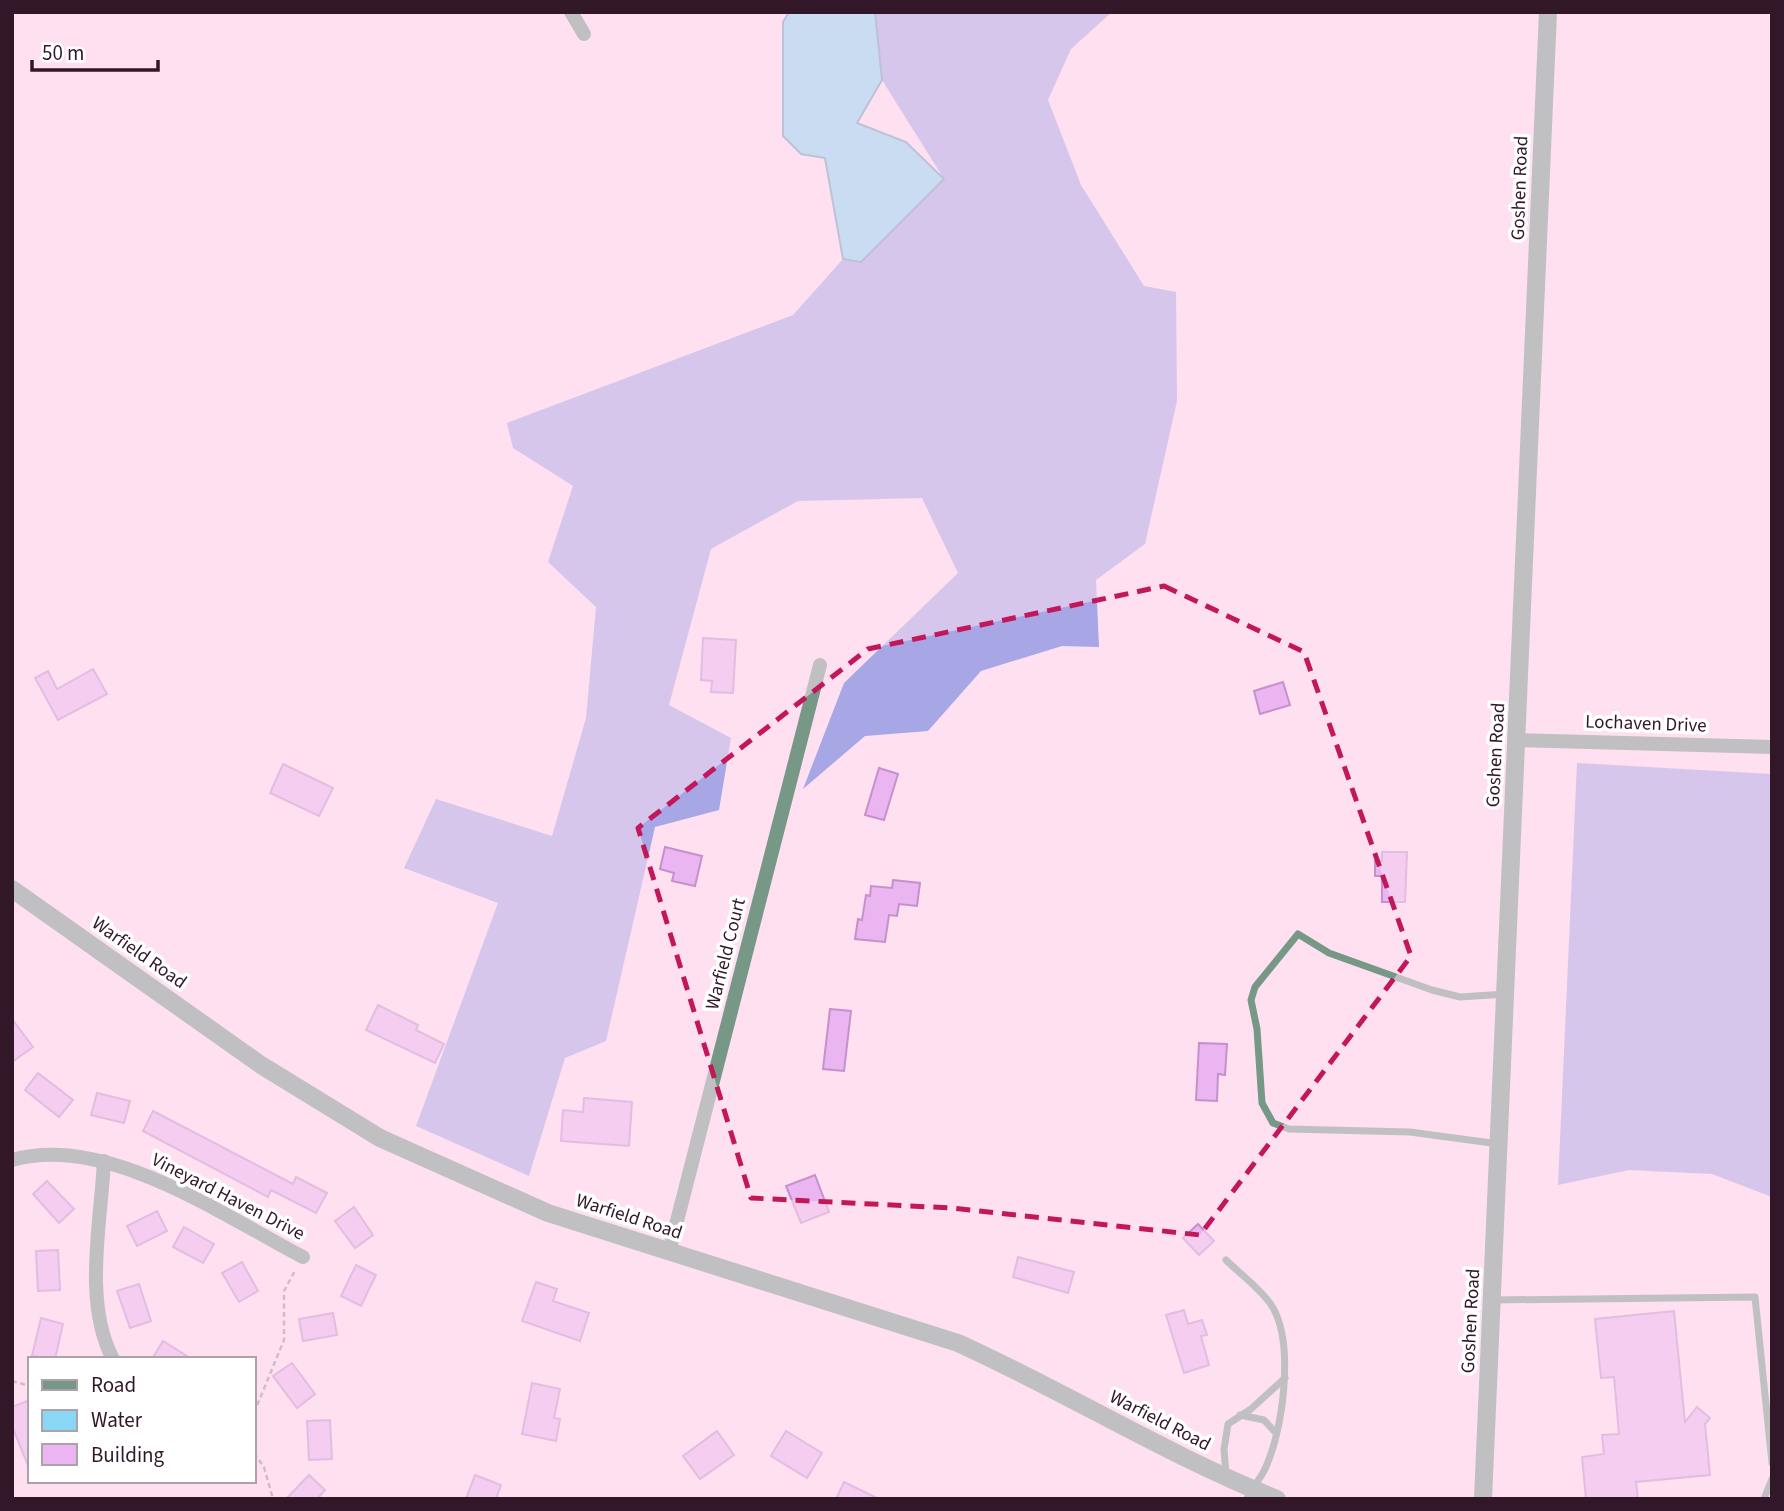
<svg xmlns="http://www.w3.org/2000/svg" width="1784" height="1511" font-family="'Source Sans 3',sans-serif">
<rect width="100%" height="100%" fill="#fee0f1"/>
<g fill="#a6a7e4">
<polygon points="875,12 1112,12 1071,49 1048,100 1081,185 1144,286 1176,292 1177,401 1145,544 1096,580 1099,647 1062,646 981,671 928,731 865,736 803,789 844,683 958,573 922,498 798,501 711,549 669,705 731,738 719,810 655,827 606,1041 565,1058 529,1176 416,1126 498,903 404,868 436,799 552,836 586,718 596,607 548,562 573,486 513,448 507,423 793,315 843,259 861,261 944,179 882,80"/>
<polygon points="1577,763 1772,774 1772,1197 1712,1174 1629,1170 1558,1185"/>
</g>
<polygon fill="#89d7f4" stroke="#6f9db7" stroke-width="2" points="789,12 875,12 882,80 857,123 906,142 944,179 861,262 843,259 825,158 801,154 783,136 783,22"/>
<g fill="#eab5f0" stroke="#c591cb" stroke-width="2">
<polygon points="703,638 736,640 733,693 711,692 712,681 701,680"/>
<polygon points="93,669 107,694 58,720 35,678 48,671 57,689"/>
<polygon points="1283,682 1290,705 1260,714 1254,691"/>
<polygon points="283,764 333,788 319,816 270,793"/>
<polygon points="879,768 898,774 884,820 865,815"/>
<polygon points="665,847 702,856 695,886 672,881 674,873 660,869"/>
<polygon points="1382,852 1407,852 1405,902 1382,902 1382,876 1375,876 1375,861 1382,861"/>
<polygon points="893,880 920,883 917,906 899,904 897,916 889,915 885,942 855,939 858,919 862,920 866,895 870,896 871,886 892,888"/>
<polygon points="378,1005 418,1025 416,1030 444,1044 435,1063 366,1030"/>
<polygon points="830,1009 851,1011 844,1071 823,1069"/>
<polygon points="12,1019 33,1047 12,1062"/>
<polygon points="1199,1043 1227,1044 1225,1075 1218,1074 1217,1101 1196,1100"/>
<polygon points="38,1073 73,1100 59,1117 25,1090"/>
<polygon points="97,1093 130,1101 124,1123 91,1115"/>
<polygon points="584,1098 632,1102 629,1146 561,1141 563,1110 583,1112"/>
<polygon points="153,1111 293,1184 296,1177 327,1193 316,1213 271,1190 268,1197 143,1131"/>
<polygon points="815,1175 829,1212 801,1223 786,1186"/>
<polygon points="47,1181 74,1209 59,1223 33,1194"/>
<polygon points="354,1207 373,1235 355,1248 335,1221"/>
<polygon points="157,1211 167,1231 137,1246 127,1226"/>
<polygon points="1198,1224 1214,1241 1199,1255 1183,1238"/>
<polygon points="184,1227 214,1244 203,1263 173,1247"/>
<polygon points="58,1250 60,1290 38,1291 36,1251"/>
<polygon points="1018,1257 1074,1272 1068,1293 1013,1277"/>
<polygon points="242,1262 258,1291 239,1302 222,1273"/>
<polygon points="356,1265 376,1275 361,1306 341,1296"/>
<polygon points="536,1282 557,1289 553,1301 589,1313 580,1341 522,1321"/>
<polygon points="139,1284 151,1321 130,1328 117,1291"/>
<polygon points="1184,1310 1188,1324 1202,1320 1207,1335 1201,1336 1209,1365 1184,1373 1166,1315"/>
<polygon points="1674,1311 1685,1422 1697,1407 1710,1418 1705,1424 1710,1475 1636,1482 1638,1499 1586,1499 1582,1457 1604,1454 1602,1435 1619,1434 1614,1377 1601,1378 1595,1319"/>
<polygon points="333,1313 337,1335 303,1341 299,1319"/>
<polygon points="41,1318 63,1324 55,1359 32,1356"/>
<polygon points="163,1341 192,1359 152,1359"/>
<polygon points="292,1363 315,1394 297,1408 273,1376"/>
<polygon points="532,1383 560,1389 554,1418 560,1419 556,1441 522,1434"/>
<polygon points="27,1401 30,1409 29,1468 12,1426 12,1407"/>
<polygon points="330,1420 332,1459 309,1460 307,1421"/>
<polygon points="717,1431 734,1455 700,1479 683,1456"/>
<polygon points="786,1431 822,1453 807,1478 771,1456"/>
<polygon points="309,1475 325,1490 317,1499 286,1499"/>
<polygon points="475,1475 501,1485 496,1499 466,1499"/>
<polygon points="844,1482 879,1499 836,1499"/>
</g>
<g fill="none" stroke-linecap="round" stroke-linejoin="round">
<g stroke="#a6899a" stroke-width="2.5" stroke-dasharray="5 3.5" stroke-linecap="butt">
<polyline points="12,1381 30,1386"/>
<polyline points="254,1413 284,1340 284,1291 296,1269"/>
<polyline points="254,1453 264,1467 273,1499"/>
</g>
<g stroke="#779887" stroke-width="7">
<polyline points="1499,1144 1410,1132 1289,1129 1273,1123 1262,1103 1257,1029 1251,1000 1255,987 1298,934 1329,953 1432,990 1460,997 1506,994"/>
<path d="M1226,1260C1240,1274 1261,1289 1272,1306C1295,1344 1283,1433 1264,1471C1259,1481 1251,1488 1247,1499"/>
<polyline points="1493,1300 1755,1297 1772,1463"/>
<polyline points="1240,1415 1264,1420 1275,1432"/>
<polyline points="1226,1475 1224,1449 1228,1424 1251,1409 1285,1378"/>
<polyline points="1764,1499 1772,1479"/>
</g>
<g stroke="#779887" stroke-width="14">
<polyline points="571,12 584,34"/>
<polyline points="1518,740 1772,747"/>
<path d="M12,1160C106,1133 222,1215 303,1257"/>
<path d="M104,1161C101,1222 83,1303 113,1359"/>
<polyline points="669,1252 820,665"/>
</g>
<g stroke="#779887" stroke-width="18">
<path d="M12,889L261,1065L380,1138L548,1213L958,1343C1066,1392 1167,1455 1277,1499"/>
<polyline points="1483,1499 1548,12"/>
</g>
</g>
<path d="M0 0H1784V1511H0ZM1164,586L1304,652L1411,956L1200,1235L951,1208L751,1198L638,828L868,649Z" fill="#fee0f1" fill-opacity=".55" fill-rule="evenodd"/>
<path fill="none" stroke="#c2185b" stroke-width="5" stroke-dasharray="14 9" stroke-linejoin="round" d="M1164,586L1304,652L1411,956L1200,1235L951,1208L751,1198L638,828L868,649Z"/>
<g text-anchor="middle" dominant-baseline="central" stroke-width="7" stroke-linejoin="round" paint-order="stroke">
<g font-size="19" fill="#321728" stroke="#fff">
<text transform="translate(1520 188) rotate(-88)">Goshen Road</text>
<text transform="translate(1646 724) rotate(2)">Lochaven Drive</text>
<text transform="translate(1496 755) rotate(-87)">Goshen Road</text>
<text transform="translate(139 953) rotate(35)">Warfield Road</text>
<text transform="translate(726 954) rotate(-76)">Warfield Court</text>
<text transform="translate(228 1197) rotate(27)">Vineyard Haven Drive</text>
<text transform="translate(629 1217) rotate(18)">Warfield Road</text>
<text transform="translate(1471 1321) rotate(-87)">Goshen Road</text>
<text transform="translate(1160 1421) rotate(27)">Warfield Road</text>
</g>
</g>
<rect width="1784" height="1511" fill="none" stroke="#321728" stroke-width="28"/>
<rect x="28" y="1357" width="228" height="126" fill="#ffffff" stroke="#ada2a9" stroke-width="2"/>
<rect x="42" y="1380" width="35" height="10" fill="#779887" stroke="#ada2a9" stroke-width="2"/>
<text x="91" y="1392" font-size="21" fill="#321728">Road</text>
<rect x="42" y="1410" width="35" height="21" fill="#89d7f4" stroke="#ada2a9" stroke-width="2"/>
<text x="91" y="1427" font-size="21" fill="#321728">Water</text>
<rect x="42" y="1444" width="35" height="21" fill="#eab5f0" stroke="#ada2a9" stroke-width="2"/>
<text x="91" y="1462" font-size="21" fill="#321728">Building</text>
<path d="M32 60v10h126v-10" fill="none" stroke="#321728" stroke-width="3.5"/>
<text x="42" y="60" font-size="21" fill="#321728" stroke="#ffffff" stroke-width="5" paint-order="stroke">50 m</text>
</svg>
